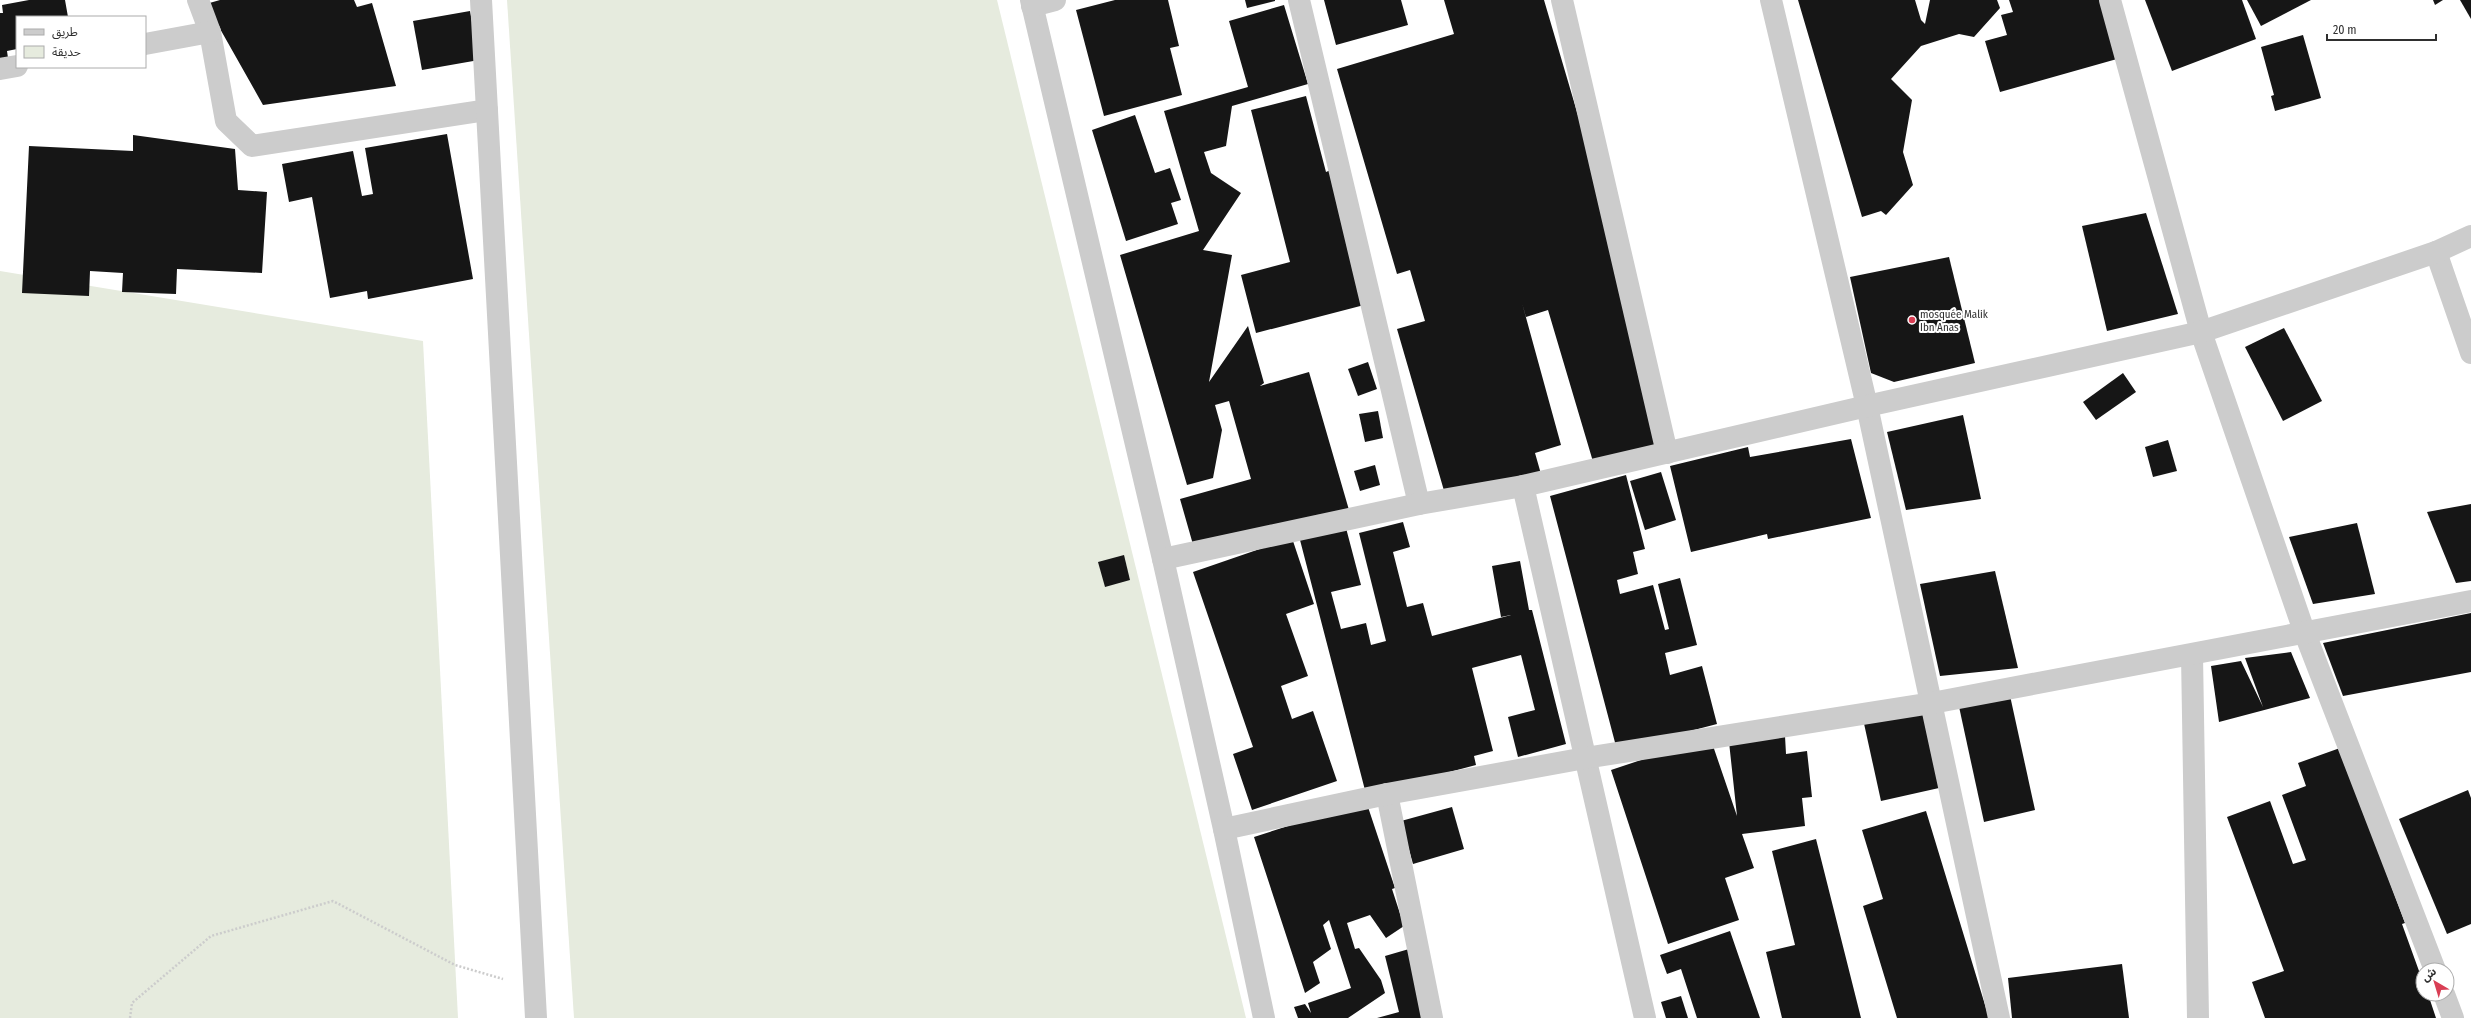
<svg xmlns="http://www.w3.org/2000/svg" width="2471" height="1018" font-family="'Fira Sans Condensed','Noto Sans Arabic',sans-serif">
<rect width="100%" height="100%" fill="#fff"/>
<g fill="#e6ebde">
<polygon points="507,0 997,0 1246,1018 574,1018"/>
<polygon points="0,271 423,341 458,1018 0,1018"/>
</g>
<g fill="#161616">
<polygon points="29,0 65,0 68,17 17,17 17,49 7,51 8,58 0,59 0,13 3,13 2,5"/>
<polygon points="220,0 354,0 357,7 372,3 396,86 263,105 206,4"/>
<polygon points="1115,0 1168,0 1179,46 1170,48 1182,95 1104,116 1076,10"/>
<polygon points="1245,0 1275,0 1275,1 1247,8"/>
<polygon points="1324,0 1401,0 1408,25 1336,45"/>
<polygon points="1444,0 1544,0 1674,441 1594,465 1548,310 1526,317 1522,303 1561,445 1535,453 1541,474 1447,501 1397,329 1425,321 1410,270 1397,274 1337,69 1454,34"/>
<polygon points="1798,0 1915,0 1921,20 1925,24 1930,0 1997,0 2000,8 1974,37 1959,34 1921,46 1891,79 1912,100 1903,152 1913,185 1886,215 1881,211 1862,217"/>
<polygon points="2009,0 2108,0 2124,57 2000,92 1985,41 2007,35 2001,15 2013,12"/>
<polygon points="2145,0 2242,0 2256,39 2172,71"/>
<polygon points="2247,0 2311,0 2261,26"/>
<polygon points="2433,0 2443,0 2435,5"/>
<polygon points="2460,0 2471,0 2471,19"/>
<polygon points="1284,5 1308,84 1232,106 1226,146 1204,152 1211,173 1241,193 1203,250 1232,255 1209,382 1248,326 1264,383 1260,386 1309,372 1349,510 1196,555 1180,499 1251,479 1229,401 1215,405 1222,430 1213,478 1187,485 1120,255 1199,231 1164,111 1248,87 1229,21"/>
<polygon points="470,11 479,60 422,70 413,21"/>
<polygon points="2303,35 2321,98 2275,111 2271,96 2274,95 2261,47"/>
<polygon points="1306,96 1326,172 1333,169 1368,304 1256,333 1241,275 1290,262 1251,110"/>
<polygon points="1135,115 1155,173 1170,168 1181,200 1171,203 1178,224 1126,241 1092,130"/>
<polygon points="447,134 473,279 368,299 367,291 330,298 312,197 289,202 282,164 353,151 362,196 373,194 365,148"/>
<polygon points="133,135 235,149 238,190 267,192 262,273 177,269 176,294 122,292 123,273 90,271 89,296 22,293 29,146 133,151"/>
<polygon points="2146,213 2178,314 2107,331 2082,226"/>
<polygon points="1949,257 1975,363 1894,382 1871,373 1850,277"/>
<polygon points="2284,328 2322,401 2283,421 2245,347"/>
<polygon points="1368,362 1377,389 1358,396 1348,369"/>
<polygon points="2123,373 2136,392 2096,420 2083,402"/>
<polygon points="1378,411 1383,438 1365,442 1359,414"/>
<polygon points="1963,415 1981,499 1906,510 1887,432"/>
<polygon points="1851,439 1871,518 1768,539 1767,534 1691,552 1670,466 1748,447 1750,457"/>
<polygon points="2168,440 2177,471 2153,477 2145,447"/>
<polygon points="1375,465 1380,485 1360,491 1354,471"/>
<polygon points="1661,472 1676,520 1645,530 1630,481"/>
<polygon points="1626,475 1645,549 1633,552 1638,574 1617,580 1620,594 1653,585 1665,630 1669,629 1658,584 1680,578 1697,645 1665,653 1670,675 1702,666 1717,724 1617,750 1550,496"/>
<polygon points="2471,504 2471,581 2456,583 2427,512"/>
<polygon points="1403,522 1410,547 1393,552 1407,607 1423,603 1432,636 1511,615 1501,617 1492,566 1520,561 1529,610 1532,610 1566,744 1518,757 1508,717 1535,710 1521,655 1472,668 1493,751 1474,756 1476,765 1366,794 1300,540 1346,528 1361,585 1331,592 1341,629 1366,623 1371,645 1386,641 1359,533"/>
<polygon points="2357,523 2375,594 2313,604 2289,537"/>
<polygon points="1292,538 1314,604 1286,614 1308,676 1281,686 1292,719 1313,711 1337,781 1252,810 1233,754 1253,747 1193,572"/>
<polygon points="1124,555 1130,580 1105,587 1098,562"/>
<polygon points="1995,571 2018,668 1940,676 1920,584"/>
<polygon points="2471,613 2471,672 2343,696 2323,643"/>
<polygon points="2291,652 2310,698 2219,722 2211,666 2241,661 2263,707 2245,658"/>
<polygon points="2009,691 2035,810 1984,822 1958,702"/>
<polygon points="1922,706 1939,788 1881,801 1863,719"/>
<polygon points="1785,736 1786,754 1807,751 1812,797 1802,798 1805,826 1742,834 1754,868 1725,878 1739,920 1668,944 1611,770 1710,737 1737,816 1729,742"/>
<polygon points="2340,748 2405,923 2402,924 2423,982 2423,994 2428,994 2436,1018 2265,1018 2252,982 2284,971 2227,817 2270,801 2293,864 2306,860 2282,795 2306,786 2298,763"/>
<polygon points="2468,790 2471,798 2471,924 2447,934 2399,819"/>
<polygon points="1366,801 1395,888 1392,889 1404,926 1386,938 1370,915 1347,923 1355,949 1359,948 1381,980 1385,993 1348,1018 1298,1018 1294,1007 1305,1004 1311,1013 1308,1003 1351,988 1329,920 1323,925 1331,949 1313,962 1320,983 1305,993 1254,837"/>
<polygon points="1452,807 1464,849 1413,864 1401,821"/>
<polygon points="1926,811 1989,1018 1897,1018 1863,906 1883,899 1862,830"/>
<polygon points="1816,839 1861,1018 1782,1018 1766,952 1795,945 1772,851"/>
<polygon points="1730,931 1760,1018 1697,1018 1681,969 1667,974 1660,955"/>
<polygon points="1409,949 1427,1018 1377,1018 1399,1012 1385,956"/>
<polygon points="2122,964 2129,1018 2012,1018 2008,978"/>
<polygon points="1681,996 1688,1018 1666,1018 1661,1002"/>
</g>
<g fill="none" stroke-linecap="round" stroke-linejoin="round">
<polyline stroke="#ccc" stroke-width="2.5" stroke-dasharray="2 2" stroke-linecap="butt" points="130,1018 132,1003 211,936 333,901 455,965 503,979"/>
<g stroke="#ccc" stroke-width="22">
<polyline points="198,0 210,32 226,121 252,146 487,110"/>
<polyline points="481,0 536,1018"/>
<polyline points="1031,0 1163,559 1224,829 1264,1018"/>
<polyline points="1299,0 1419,504"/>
<polyline points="1562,0 1667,453"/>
<polyline points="1771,0 1867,406 1999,1018"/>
<polyline points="2110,0 2201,332 2304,631 2435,970"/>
<polyline points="1032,6 1055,0"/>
<polyline points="145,44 210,32"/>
<polyline points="0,69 17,66"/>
<polyline points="2436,252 2471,353"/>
<polyline points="1523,486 1645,1018"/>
<polyline points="1163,559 1419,504 1523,486 1867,406 2201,332 2436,252 2471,236"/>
<polyline points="2192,655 2198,1018"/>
<polyline points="1387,794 1432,1018"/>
<polyline points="1224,829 1387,794 1585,758 1932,703 2471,601"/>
<polyline points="2444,994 2453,1018"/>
</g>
</g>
<circle fill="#d93e54" stroke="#fff" stroke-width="1.5" cx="1912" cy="320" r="4"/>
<g text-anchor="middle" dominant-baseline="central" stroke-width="4" stroke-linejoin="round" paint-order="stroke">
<g font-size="11" fill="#2f2f2f" stroke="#fff" text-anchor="start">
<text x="1920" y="314">mosquée Malik<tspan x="1920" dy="13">Ibn Anas</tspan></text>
</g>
</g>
<rect x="16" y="16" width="130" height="52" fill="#ffffff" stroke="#acacac"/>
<rect x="24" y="29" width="20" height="6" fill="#cccccc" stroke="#acacac"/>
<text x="52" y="36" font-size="12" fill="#2f2f2f">طريق</text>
<rect x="24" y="46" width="20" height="12" fill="#e6ebde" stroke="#acacac"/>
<text x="52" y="56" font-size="12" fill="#2f2f2f">حديقة</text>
<g transform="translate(2435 982) rotate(322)"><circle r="19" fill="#ffffff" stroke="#acacac"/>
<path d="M0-3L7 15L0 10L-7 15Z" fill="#d93e54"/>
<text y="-6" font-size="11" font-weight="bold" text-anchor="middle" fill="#2f2f2f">ش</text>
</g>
<path d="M2327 34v6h109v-6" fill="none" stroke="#2f2f2f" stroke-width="2"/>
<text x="2333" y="34" font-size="12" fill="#2f2f2f" stroke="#ffffff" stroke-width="3" paint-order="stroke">20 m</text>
</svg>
